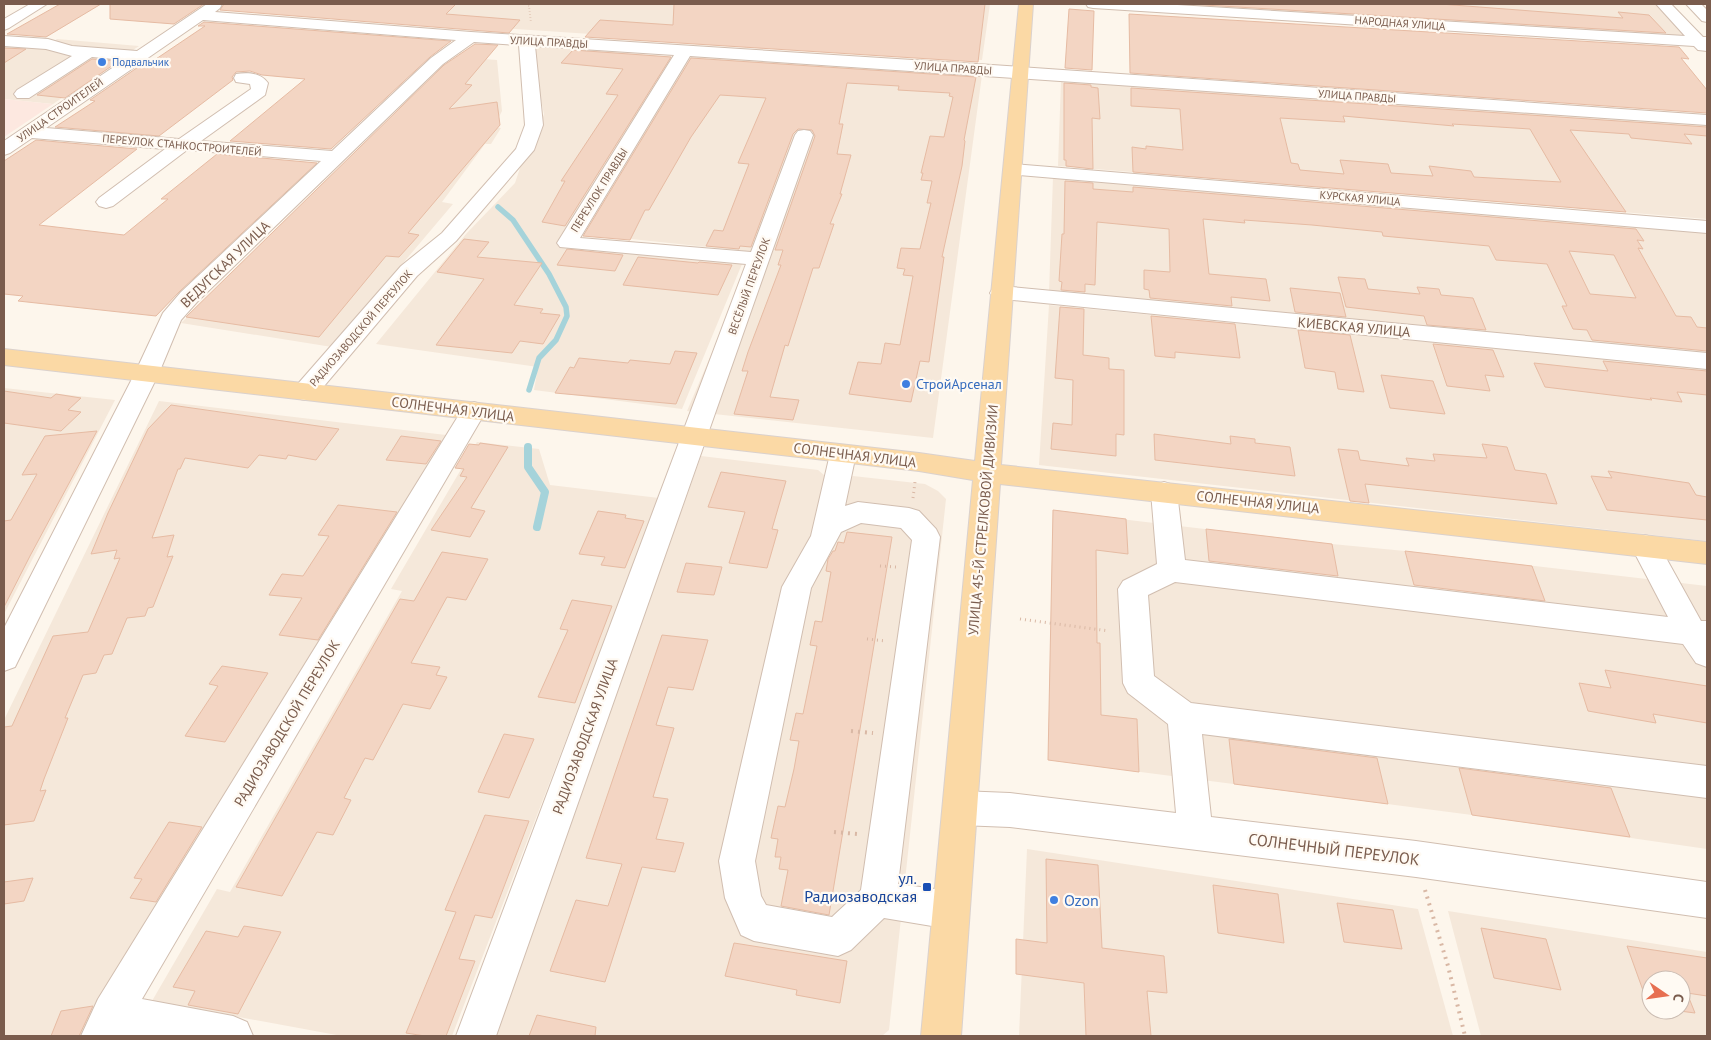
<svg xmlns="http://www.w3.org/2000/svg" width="1711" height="1040" font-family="'PT Sans',sans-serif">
<rect width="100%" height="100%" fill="#fdf6ec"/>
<g fill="#f5e8da" fill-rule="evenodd">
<polygon points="238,4 990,4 982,60 229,10"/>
<polygon points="1128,4 1657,4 1690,38"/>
<polygon points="57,39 139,46 53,104 4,99 4,45 43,49"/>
<polygon points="529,44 675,57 560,246 742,264 682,409 534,390 538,367 376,344 466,234 515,183 521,165 534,144 544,114"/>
<polygon points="691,55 982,75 933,438 687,411 755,252 584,234"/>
<polygon points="456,57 497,60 502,111 494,127 501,128 491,144 485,144 442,202 453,204 332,347 181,323"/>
<polygon points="1061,81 1707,125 1707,219 1058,166"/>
<polygon points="1053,177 1707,232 1707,354 1049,293"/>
<polygon points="1049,305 1707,369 1707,541 1039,465"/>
<polygon points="4,388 115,400 4,614"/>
<polygon points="159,401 446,435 100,1005 89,1036 4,1036 4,720"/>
<polygon points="477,442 539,449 550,485 659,498 452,1036 342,1036 152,1001 217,889 230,892 402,591 391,589"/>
<polygon points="701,456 818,470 830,480 843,482 853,476 925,484 938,491 946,499 889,1030 882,1036 493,1036"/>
<polygon points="1053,511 1332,544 1405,551 1707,586 1707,849 1472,815 1048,760"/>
<polygon points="1027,849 1418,909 1453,1036 1019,1036"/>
<path d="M1448,911L1707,952V1036H1481ZM1651,980H1681V1010H1651Z"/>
</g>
<polygon fill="#fde8e0" points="4,99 52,104 53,104 4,137"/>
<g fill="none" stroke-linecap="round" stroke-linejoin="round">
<polyline stroke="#a5d3da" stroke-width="5.5" points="498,207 513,220 549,274 566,307 567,316 556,340 539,358 529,390"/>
<polyline stroke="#a5d3da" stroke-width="8" points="528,447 528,467 545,492 537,527"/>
</g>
<g fill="#f3d5c3" stroke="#e6bba3" fill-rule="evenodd">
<polygon points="60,4 101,4 46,37 7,34"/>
<polygon points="110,4 204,4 174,24 110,19"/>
<polygon points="224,4 456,4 446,14 520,20 509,33 220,10"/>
<polygon points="674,4 985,4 978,62 585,37 600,20 673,25"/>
<polygon points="1188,4 1440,4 1623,18 1618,12 1649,15 1666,33"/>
<polygon points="1069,9 1094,11 1092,70 1065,68"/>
<polygon points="1129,14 1679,47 1689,59 1681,58 1707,90 1707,113 1130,73"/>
<polygon points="204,22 451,41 430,57 331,149 230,141 305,79 262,75 250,71 236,72 232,77 233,80 159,136 55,127 95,101 90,100 144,63 150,63 205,26 198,26"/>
<polygon points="475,44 498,45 465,84 472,85 449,109 497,102 500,125 408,233 419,235 399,257 386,256 319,337 186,317 444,65"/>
<polygon points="4,48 26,49 4,63"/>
<polygon points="573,50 671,57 565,226 542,222 565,181 561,181 618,95 606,94 623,69 561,63"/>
<polygon points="691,58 976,77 964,140 965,141 962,166 942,257 944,257 929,362 920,361 911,402 849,394 858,362 881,364 885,343 900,345 913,276 903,275 905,269 897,268 901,248 920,249 931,203 927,203 932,181 921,180 923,173 921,173 930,136 944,137 953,97 949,96 950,93 898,90 899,86 847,83 839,124 843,124 837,154 851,155 840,194 842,194 830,224 834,224 819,268 813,268 788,346 785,345 770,397 799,400 793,420 734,414 748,371 742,371 748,352 781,265 778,265 783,250 775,250 815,136 812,130 798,129 793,134 751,247 740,246 739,249 706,246 714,230 723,231 749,164 738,163 766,98 720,95 691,137 649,210 645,210 630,240 583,236"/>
<polygon points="92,59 119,61 65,98 37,95"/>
<polygon points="1064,83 1091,85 1091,87 1098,88 1100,119 1092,118 1093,169 1066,166 1066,160 1064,160"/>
<path d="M1131,88L1707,127V136L1684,134L1692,144L1631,138L1629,134L1570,130L1626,212L1133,172L1132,147L1146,149V146L1183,150L1180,109L1131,106ZM1343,116L1454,126L1452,124L1530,129L1561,182L1474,177L1471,171L1429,166L1433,176L1391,173L1388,164L1340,160L1344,174L1300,170L1298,164L1291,163L1280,118L1345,122Z"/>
<polygon points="36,140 137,149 39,225 124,235 168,199 161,199 217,154 317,163 180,291 156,316 18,301 23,296 4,294 4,161"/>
<path d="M1065,181L1093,183V189L1133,192V187L1636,229L1644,241L1637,240L1643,249L1638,248L1676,316L1691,317L1697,327L1707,328V351L1592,340L1587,330L1573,329L1562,306H1567L1547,264L1496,260L1489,246L1383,236L1382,232L1312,225L1244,220L1245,223L1203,219L1209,274L1266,279L1270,301L1231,297L1232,306L1150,298L1149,290L1144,289V270L1170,272L1169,229L1097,222L1095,285L1085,284V292L1061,290L1062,282L1059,281L1062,234H1064ZM1569,251L1614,255L1636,298L1590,294Z"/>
<polygon points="464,239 489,242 477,257 542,263 514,305 543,309 540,313 560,315 543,344 520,341 512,353 436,345 484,279 437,272"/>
<polygon points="567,249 623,255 615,271 557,265"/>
<polygon points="638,257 698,263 699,262 732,265 718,295 623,285"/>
<polygon points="1338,277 1365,279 1368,289 1420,294 1417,287 1439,289 1441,295 1473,298 1486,330 1427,325 1424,316 1346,307"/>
<polygon points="1290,288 1340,293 1346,317 1295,312"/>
<polygon points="1060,307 1084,309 1083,355 1109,358 1109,369 1124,370 1124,435 1116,434 1116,456 1051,449 1053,423 1072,425 1073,380 1055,378"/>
<polygon points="1151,316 1235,324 1240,358 1175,352 1175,358 1155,356"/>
<polygon points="1298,330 1350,335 1364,392 1338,389 1335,372 1305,368"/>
<polygon points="1433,344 1493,350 1504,377 1485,375 1490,391 1447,386"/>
<polygon points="675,351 697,353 676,404 555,393 570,367 574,368 579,358 628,363 630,360 670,364"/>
<polygon points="1603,361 1707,371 1707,395 1677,392 1682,402 1650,398 1652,400 1545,387 1534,363 1608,371"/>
<polygon points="1381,375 1433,381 1445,414 1390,408"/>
<polygon points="4,391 51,398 56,394 81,398 68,410 81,412 61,431 4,423"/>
<polygon points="171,405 339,429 316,460 288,455 286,459 259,455 248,468 185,458 180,469 178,469 152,538 174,535 167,557 173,556 153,607 148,608 145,616 127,618 112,654 104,655 96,673 83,675 65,718 68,718 44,779 40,791 46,790 34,821 4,825 4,727 12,726 53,636 88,632 120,558 114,559 117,550 91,554 108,513 148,429"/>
<polygon points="97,431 30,556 4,607 4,521 11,520 37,474 22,475 45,436"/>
<polygon points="1154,434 1231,444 1230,436 1255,439 1255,443 1290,447 1295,476 1155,460"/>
<polygon points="401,436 441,441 426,464 386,460"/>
<polygon points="480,443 508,447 471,508 485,511 470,537 431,530 467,477 460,476 464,469 455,468 469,444 479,445"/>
<polygon points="1482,444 1507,447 1515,470 1546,474 1557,504 1365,484 1369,503 1350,501 1338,449 1358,451 1360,460 1409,466 1406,458 1435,461 1433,454 1487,458"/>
<polygon points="1608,471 1689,483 1696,495 1707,497 1707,520 1607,510 1591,476 1612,478"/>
<polygon points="721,472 786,481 772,529 778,530 767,568 729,563 745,512 708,507"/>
<polygon points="338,505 397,512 318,640 279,635 302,598 269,595 282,574 303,576 329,536 318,535"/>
<polygon points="1053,510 1126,519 1128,554 1096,550 1097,643 1100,643 1101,715 1137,719 1139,772 1048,760"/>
<polygon points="598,511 626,515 625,518 644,521 625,568 601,565 605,557 579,554"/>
<polygon points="1206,529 1332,544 1338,576 1209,561"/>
<polygon points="847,532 892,537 829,915 781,906 788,870 779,869 781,857 775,857 778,839 771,838 778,806 785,807 794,769 799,741 790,740 796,713 803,714 817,646 810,645 815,621 822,622 831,572 826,571 828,559 833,551 835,551 838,542 844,543"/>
<polygon points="1405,551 1532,566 1545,601 1414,585"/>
<polygon points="442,552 488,559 466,600 447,597 411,663 440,667 436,675 447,677 430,709 403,704 373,760 365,758 344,798 351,800 333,835 317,832 282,896 236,887 400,599 414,601"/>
<polygon points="686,563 722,567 714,595 677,592"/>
<polygon points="572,600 612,606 575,703 538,697 568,630 560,629"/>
<polygon points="662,635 708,640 693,690 668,687 656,725 674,728 653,797 668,799 656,839 684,843 675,872 642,867 605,982 550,971 576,900 608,906 622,864 586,858"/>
<polygon points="222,666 268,673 225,742 185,736 218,686 209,684"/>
<polygon points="1605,670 1707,686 1707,723 1653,714 1656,723 1588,711 1579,683 1611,688"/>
<polygon points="504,734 534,739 509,798 478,792"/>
<polygon points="1229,739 1377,758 1388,804 1234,784"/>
<polygon points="1459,768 1611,788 1630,837 1472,815"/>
<polygon points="485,815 529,821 492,918 475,915 459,959 475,961 446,1036 425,1036 406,1033 456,912 445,910"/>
<polygon points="169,822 202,827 156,902 130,898 142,879 134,878"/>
<polygon points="1046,859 1098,865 1102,948 1164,956 1167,993 1147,991 1151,1036 1086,1036 1084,983 1016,974 1016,939 1047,943"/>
<polygon points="33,878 24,901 4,904 4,882"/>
<polygon points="1213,885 1278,894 1284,943 1218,933"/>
<polygon points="1337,903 1393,910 1402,949 1344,942"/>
<polygon points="244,926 281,932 238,1014 188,1005 195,991 173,987 206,931 238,937"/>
<polygon points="1481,928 1546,939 1561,990 1494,978"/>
<polygon points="734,943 847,961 840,1003 796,995 797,990 725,976"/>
<polygon points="1627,946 1707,958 1707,996 1687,993 1695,1013 1672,1010 1681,1010 1681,980 1651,980 1651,1007 1649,1007"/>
<polygon points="93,1006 79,1036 51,1036 61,1011"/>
<polygon points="537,1015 596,1027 595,1036 529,1036"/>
</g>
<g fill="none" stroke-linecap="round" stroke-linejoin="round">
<g stroke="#d1beb0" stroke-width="2">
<g id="minor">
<polygon points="30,4 47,4 9,28 4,30 4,19"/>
<path d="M207,4H222L220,8L215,12L471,32L992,65L1707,115V125L690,56L580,238L751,252L795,135L798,131L804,130L810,131L813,135L496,1036H456L746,264L560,247L557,243L674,55L535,46L543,125L534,150L456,241L417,276L314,398L305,400L296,398L293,392L296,386L401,266L442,233L516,149L525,125L519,45L474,42L443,64L197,302L181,320L159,373L15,667L4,671V628L135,373L163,313L181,292L321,161L187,150L113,206L106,208L99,206L96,202L99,198L165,149L32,138L10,153L4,155V141L124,60L92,57L29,98H17L14,94L17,90L72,56L46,49L4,46V36L48,39L72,46L137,51ZM203,20L456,40L431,58L332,151L201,141L265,95L268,83C261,73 248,72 236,74L234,78L236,82L250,84L251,89L179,139L46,128Z"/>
<polygon points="1086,4 1161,4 1685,36 1656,4 1671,4 1703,37 1707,37 1707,51 1698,50 1694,46 1093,8 1088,7"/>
<polygon points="1686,4 1701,4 1707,10 1707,22 1702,21"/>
<polygon points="1013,164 1707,221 1707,233 1006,174 1004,170 1006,166"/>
<polygon points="1001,286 1707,353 1707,369 993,298 990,293 993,288"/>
<polygon points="474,402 483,405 486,411 142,999 233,1016 247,1022 253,1036 81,1036 98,999 465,405"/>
<path d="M843,445L852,447L856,454L845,506L858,502L909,508L919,511L936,529L940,537L898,884L950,891L963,897L969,910L963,923L950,929L884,918L851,950L838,956L754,941L741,935L725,898L719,861L782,587L811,536L830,454L834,447ZM861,523L901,528L912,540L861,890L832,917L766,905L761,896L755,861L811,588L841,532Z"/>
<polygon points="1164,482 1173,485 1177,492 1185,560 1668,617 1631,546 1635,538 1645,535 1655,538 1701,621 1707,621 1707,667 1696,663 1683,644 1175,582 1148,595 1154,676 1191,703 1707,766 1707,798 1202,734 1211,817 1416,841 1707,882 1707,918 1416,877 1010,827 960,825 948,820 943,808 948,796 960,791 1010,793 1176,813 1168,724 1128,693 1123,683 1118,589 1123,581 1157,564 1151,492 1155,485"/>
</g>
</g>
<g stroke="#dad1cd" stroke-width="2">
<polygon id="major" points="1019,4 1033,4 1001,465 1707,542 1707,564 1000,484 961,1036 921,1036 973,480 919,471 4,365 4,349 919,453 975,461"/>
</g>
<polyline stroke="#d9b8a5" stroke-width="2" stroke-dasharray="0.5 2.5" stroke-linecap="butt" points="526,4 529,6 531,23"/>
<g stroke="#d9b8a5" stroke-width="3" stroke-dasharray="1 4" stroke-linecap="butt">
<polyline points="913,498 915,482"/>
<polyline points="880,566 897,567"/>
<polyline points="1020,619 1109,631"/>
<polyline points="867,639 886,641"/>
</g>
<g stroke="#d9b8a5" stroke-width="4" stroke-dasharray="2 5" stroke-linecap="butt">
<polyline points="851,731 873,733"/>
<polyline points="834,832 858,834"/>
<polyline points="1425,890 1448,966 1465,1036"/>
</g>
<use href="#minor" fill="#fff" fill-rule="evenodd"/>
<use href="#major" fill="#fbd9a5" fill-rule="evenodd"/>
</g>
<g fill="#3f7fe0" stroke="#fffaf3" stroke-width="2">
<circle cx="102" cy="62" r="5"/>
<circle cx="906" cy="384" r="5"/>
<circle cx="1054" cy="900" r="5"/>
</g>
<rect fill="#1a4fb4" stroke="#fffaf3" stroke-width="2" x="922" y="882" width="10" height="10" rx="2.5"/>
<g text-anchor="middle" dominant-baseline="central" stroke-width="4.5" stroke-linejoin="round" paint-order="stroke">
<g font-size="11" fill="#7a5c4d" stroke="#fffaf3">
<text transform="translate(1400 23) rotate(4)">НАРОДНАЯ УЛИЦА</text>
<text transform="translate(549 42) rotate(3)">УЛИЦА ПРАВДЫ</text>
<text transform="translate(953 68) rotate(4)">УЛИЦА ПРАВДЫ</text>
<text transform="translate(1357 96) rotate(4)">УЛИЦА ПРАВДЫ</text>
<text transform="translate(60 110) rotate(-35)">УЛИЦА СТРОИТЕЛЕЙ</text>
<text transform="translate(182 145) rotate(5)">ПЕРЕУЛОК СТАНКОСТРОИТЕЛЕЙ</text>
<text transform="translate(599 190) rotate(-58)">ПЕРЕУЛОК ПРАВДЫ</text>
<text transform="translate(1360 198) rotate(5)">КУРСКАЯ УЛИЦА</text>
<text transform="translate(749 286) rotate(-70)">ВЕСЁЛЫЙ ПЕРЕУЛОК</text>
<text transform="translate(361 328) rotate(-49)">РАДИОЗАВОДСКОЙ ПЕРЕУЛОК</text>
</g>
<g font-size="11" fill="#366cbe" stroke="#fffaf3" text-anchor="start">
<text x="112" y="62">Подвальчик</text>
</g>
<g font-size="14" fill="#7a5c4d" stroke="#fffaf3">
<text transform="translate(225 264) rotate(-44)">ВЕДУГСКАЯ УЛИЦА</text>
<text transform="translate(1354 327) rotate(5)">КИЕВСКАЯ УЛИЦА</text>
<text transform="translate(453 409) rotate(7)">СОЛНЕЧНАЯ УЛИЦА</text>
<text transform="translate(855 455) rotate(7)">СОЛНЕЧНАЯ УЛИЦА</text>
<text transform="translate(1258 502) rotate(6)">СОЛНЕЧНАЯ УЛИЦА</text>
<text transform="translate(983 520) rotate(-85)">УЛИЦА 45-Й СТРЕЛКОВОЙ ДИВИЗИИ</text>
<text transform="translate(287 723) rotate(-59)">РАДИОЗАВОДСКОЙ ПЕРЕУЛОК</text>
<text transform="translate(585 736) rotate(-70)">РАДИОЗАВОДСКАЯ УЛИЦА</text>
</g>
<g font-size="14" fill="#366cbe" stroke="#fffaf3" text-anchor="start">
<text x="916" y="384">СтройАрсенал</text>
</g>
<g font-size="16" fill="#7a5c4d" stroke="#fffaf3">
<text transform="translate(1334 849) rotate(7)">СОЛНЕЧНЫЙ ПЕРЕУЛОК</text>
</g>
<g font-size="16" fill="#164399" stroke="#fffaf3" text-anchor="end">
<text x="917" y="878">ул.<tspan x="917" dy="18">Радиозаводская</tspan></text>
</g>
<g font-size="16" fill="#366cbe" stroke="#fffaf3" text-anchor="start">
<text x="1064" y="900">Ozon</text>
</g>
</g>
<rect width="1711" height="1040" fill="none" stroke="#7a5c4d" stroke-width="10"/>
<g transform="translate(1666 995) rotate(103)"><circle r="24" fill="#fffaf3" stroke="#cabbb1"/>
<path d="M0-4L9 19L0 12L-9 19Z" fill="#e76f51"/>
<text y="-8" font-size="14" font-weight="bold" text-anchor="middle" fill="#7a5c4d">С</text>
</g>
</svg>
